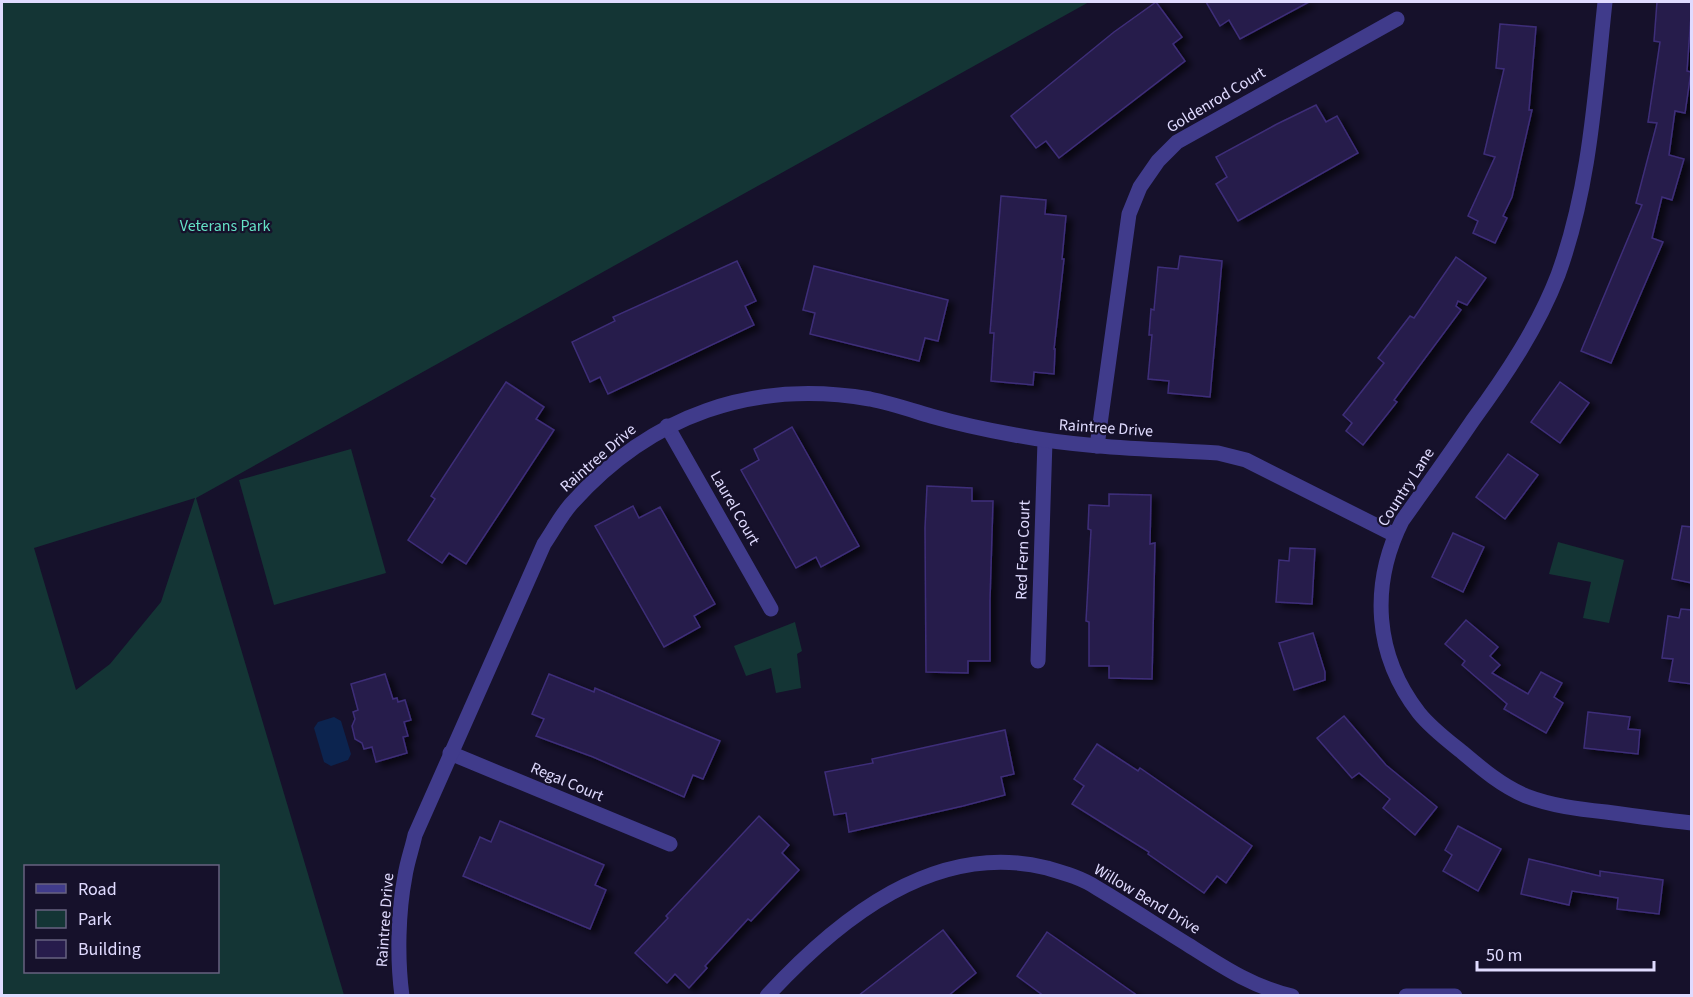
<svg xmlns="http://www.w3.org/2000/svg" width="1693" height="997" font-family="'Source Sans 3',sans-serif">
<defs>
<filter id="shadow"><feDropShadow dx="6" dy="4" stdDeviation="3" flood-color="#0009"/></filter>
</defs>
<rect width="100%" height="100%" fill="#16112b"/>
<g fill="#143535" fill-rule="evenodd">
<path d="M2,2H1089L196,498L344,995L2,996ZM195,498L161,602L110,664L76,690L34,548ZM218,866V972H26V866Z"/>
<polygon points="351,449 386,573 274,605 239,480"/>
<polygon points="1558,542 1624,560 1609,623 1583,618 1591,582 1549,574"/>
<polygon points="795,622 802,651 797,654 801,688 776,693 771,668 746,676 734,646"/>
</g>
<polygon fill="#0c244f" points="334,717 341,721 351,754 348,760 331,766 324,762 314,728 318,722"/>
<g fill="#271c4c" stroke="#3e2e79" stroke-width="1.5" filter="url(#shadow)">
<polygon points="1156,2 1182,37 1173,44 1185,61 1059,158 1046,141 1036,148 1011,116 1114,32"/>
<polygon points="1206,2 1309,2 1240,39 1229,20 1220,26"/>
<polygon points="1657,2 1692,2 1687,71 1691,72 1685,113 1675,111 1669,155 1684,159 1672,200 1662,197 1652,238 1663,242 1611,363 1581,351 1642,205 1636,203 1657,123 1648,122 1660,42 1654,41"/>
<polygon points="1500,24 1536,27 1529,110 1532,110 1512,197 1503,216 1507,218 1495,243 1473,233 1478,221 1468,216 1495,157 1484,154 1504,69 1496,68"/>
<polygon points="1316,105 1326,122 1337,116 1358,153 1238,221 1216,184 1227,177 1216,157 1277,124"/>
<polygon points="1001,196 1046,200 1045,214 1066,216 1062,259 1064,259 1054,349 1055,349 1054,374 1034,372 1033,385 991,381 994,333 990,333"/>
<polygon points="1180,256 1222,261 1210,397 1168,393 1169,381 1148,379 1152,335 1149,335 1151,309 1154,310 1158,267 1178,269"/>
<polygon points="1456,257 1486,278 1467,305 1458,301 1456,306 1461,310 1394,400 1397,402 1363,445 1346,431 1352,423 1343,415 1384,363 1378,358 1410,316 1414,318"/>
<polygon points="737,261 756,301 745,306 754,325 608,394 600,377 590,382 572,342 615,321 613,317"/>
<polygon points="814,266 948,300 938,341 925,338 919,361 810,334 815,313 803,310"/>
<polygon points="506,382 544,407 536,419 554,430 466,564 449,553 442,563 408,540 435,499 431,496"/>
<polygon points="1560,382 1589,403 1560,443 1531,422"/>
<polygon points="792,427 859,546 821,567 816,557 796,568 741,470 759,460 754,449"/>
<polygon points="1508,454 1538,475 1505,519 1476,497"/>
<polygon points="927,486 972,488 972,501 993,501 990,600 990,661 968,661 968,673 926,672 925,528"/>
<polygon points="1109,494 1151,495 1150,544 1155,543 1152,679 1109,678 1109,666 1089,666 1089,622 1086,621 1091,530 1088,529 1089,505 1109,506"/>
<polygon points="633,506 639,518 660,507 715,604 694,616 700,627 664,647 595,526"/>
<polygon points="1682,526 1692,527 1692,583 1672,579"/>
<polygon points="1453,533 1484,547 1463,592 1432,577"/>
<polygon points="1290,548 1315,549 1312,604 1276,602 1279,560 1289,561"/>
<polygon points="1681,609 1692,610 1692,684 1669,681 1673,659 1662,658 1668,616 1679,618"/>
<polygon points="1466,620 1498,647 1490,656 1500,665 1492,673 1528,694 1541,672 1562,683 1554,697 1563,703 1546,733 1504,709 1507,704 1462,665 1465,661 1445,644"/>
<polygon points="1313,633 1325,672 1325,680 1294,690 1279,643"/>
<polygon points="385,674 393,699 397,698 398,702 405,700 411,720 404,722 408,736 403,737 407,753 376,762 372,747 364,749 362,743 355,739 352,726 355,719 353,712 358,710 351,684"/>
<polygon points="549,674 594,692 595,688 720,741 703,779 693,775 684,797 593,757 536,736 544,719 532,714"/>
<polygon points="1588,712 1630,717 1628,729 1640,730 1638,754 1584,748"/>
<polygon points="1344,716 1386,765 1437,807 1415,835 1383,808 1390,799 1359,773 1352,778 1317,738"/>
<polygon points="1005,730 1014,774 1001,777 1005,795 963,806 849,832 846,813 834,815 825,772 873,763 872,759"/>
<polygon points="1097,744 1138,771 1140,768 1252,846 1226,883 1217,876 1204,893 1148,854 1149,852 1072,804 1084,786 1074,779"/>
<polygon points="759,816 789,845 782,853 799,870 751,921 748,919 705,966 707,968 689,988 675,974 667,983 635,953 668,918 666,916"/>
<polygon points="500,821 604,865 595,885 606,890 590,929 463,876 480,837 491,842"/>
<polygon points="1458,826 1501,849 1478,891 1443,871 1452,855 1445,850"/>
<polygon points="1529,859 1600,876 1600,871 1663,880 1659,914 1617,909 1618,898 1572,891 1569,905 1521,894"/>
<polygon points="943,930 976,973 948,996 858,996"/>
<polygon points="1047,932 1138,996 1044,996 1017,976"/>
</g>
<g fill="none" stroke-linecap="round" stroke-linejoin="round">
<g stroke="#403b8b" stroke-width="15">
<path d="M1605,2C1595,94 1590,187 1558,275C1538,327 1506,375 1473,420C1450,454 1426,487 1402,521C1370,585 1374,655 1419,713C1431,728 1447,740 1462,752C1482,769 1502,786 1526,796C1552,806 1578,809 1606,812C1634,816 1663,820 1692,823"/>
<polyline points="667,426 771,609"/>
<polyline points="1097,446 1129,214 1140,187 1158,161 1177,142 1397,19"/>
<polyline points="1038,661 1045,441"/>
<polyline points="450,753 670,844"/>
<path d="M402,996C397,959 398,912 405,876C407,862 412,849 415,835L544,544C553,531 561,515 572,503C651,415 753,379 870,399C890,403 911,410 931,416C959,424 987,430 1015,435C1082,448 1150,449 1218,453L1246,460L1395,535"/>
<path d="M767,996C838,919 935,840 1047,868C1064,873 1082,878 1097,888C1129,907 1159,927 1190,946C1223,967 1253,987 1292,996"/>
<polyline points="1406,996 1455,996"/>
</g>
</g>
<g text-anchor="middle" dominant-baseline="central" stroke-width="4.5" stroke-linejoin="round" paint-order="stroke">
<g font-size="16" fill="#e0dbff" stroke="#16112b">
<text transform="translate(1216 100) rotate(-31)">Goldenrod Court</text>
<text transform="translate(1106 428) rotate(4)">Raintree Drive</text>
<text transform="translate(598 458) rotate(-41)">Raintree Drive</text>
<text transform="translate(1406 487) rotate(-57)">Country Lane</text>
<text transform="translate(735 508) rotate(60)">Laurel Court</text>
<text transform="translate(1023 550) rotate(-88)">Red Fern Court</text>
<text transform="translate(567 782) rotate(23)">Regal Court</text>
<text transform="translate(1147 899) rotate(31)">Willow Bend Drive</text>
<text transform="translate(385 920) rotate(-86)">Raintree Drive</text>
</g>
<g font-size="16" fill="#64e2c5" stroke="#16112b">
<text x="225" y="226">Veterans Park</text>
</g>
</g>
<rect width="1693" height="997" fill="none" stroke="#e0dbff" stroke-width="6"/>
<rect x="24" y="865" width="195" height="108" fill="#16112b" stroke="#676280" stroke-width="1.5"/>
<rect x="36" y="884" width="30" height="9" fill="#403b8b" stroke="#676280" stroke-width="1.5"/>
<text x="78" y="895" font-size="18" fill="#e0dbff">Road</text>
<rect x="36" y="910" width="30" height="18" fill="#143535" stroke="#676280" stroke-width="1.5"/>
<text x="78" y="925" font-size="18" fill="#e0dbff">Park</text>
<rect x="36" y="940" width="30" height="18" fill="#271c4c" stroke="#676280" stroke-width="1.5"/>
<text x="78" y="955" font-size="18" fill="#e0dbff">Building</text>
<path d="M1477 961v9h177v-9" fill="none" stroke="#e0dbff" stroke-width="3"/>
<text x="1486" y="961" font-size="18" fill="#e0dbff" stroke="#16112b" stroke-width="4.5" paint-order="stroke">50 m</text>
</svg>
